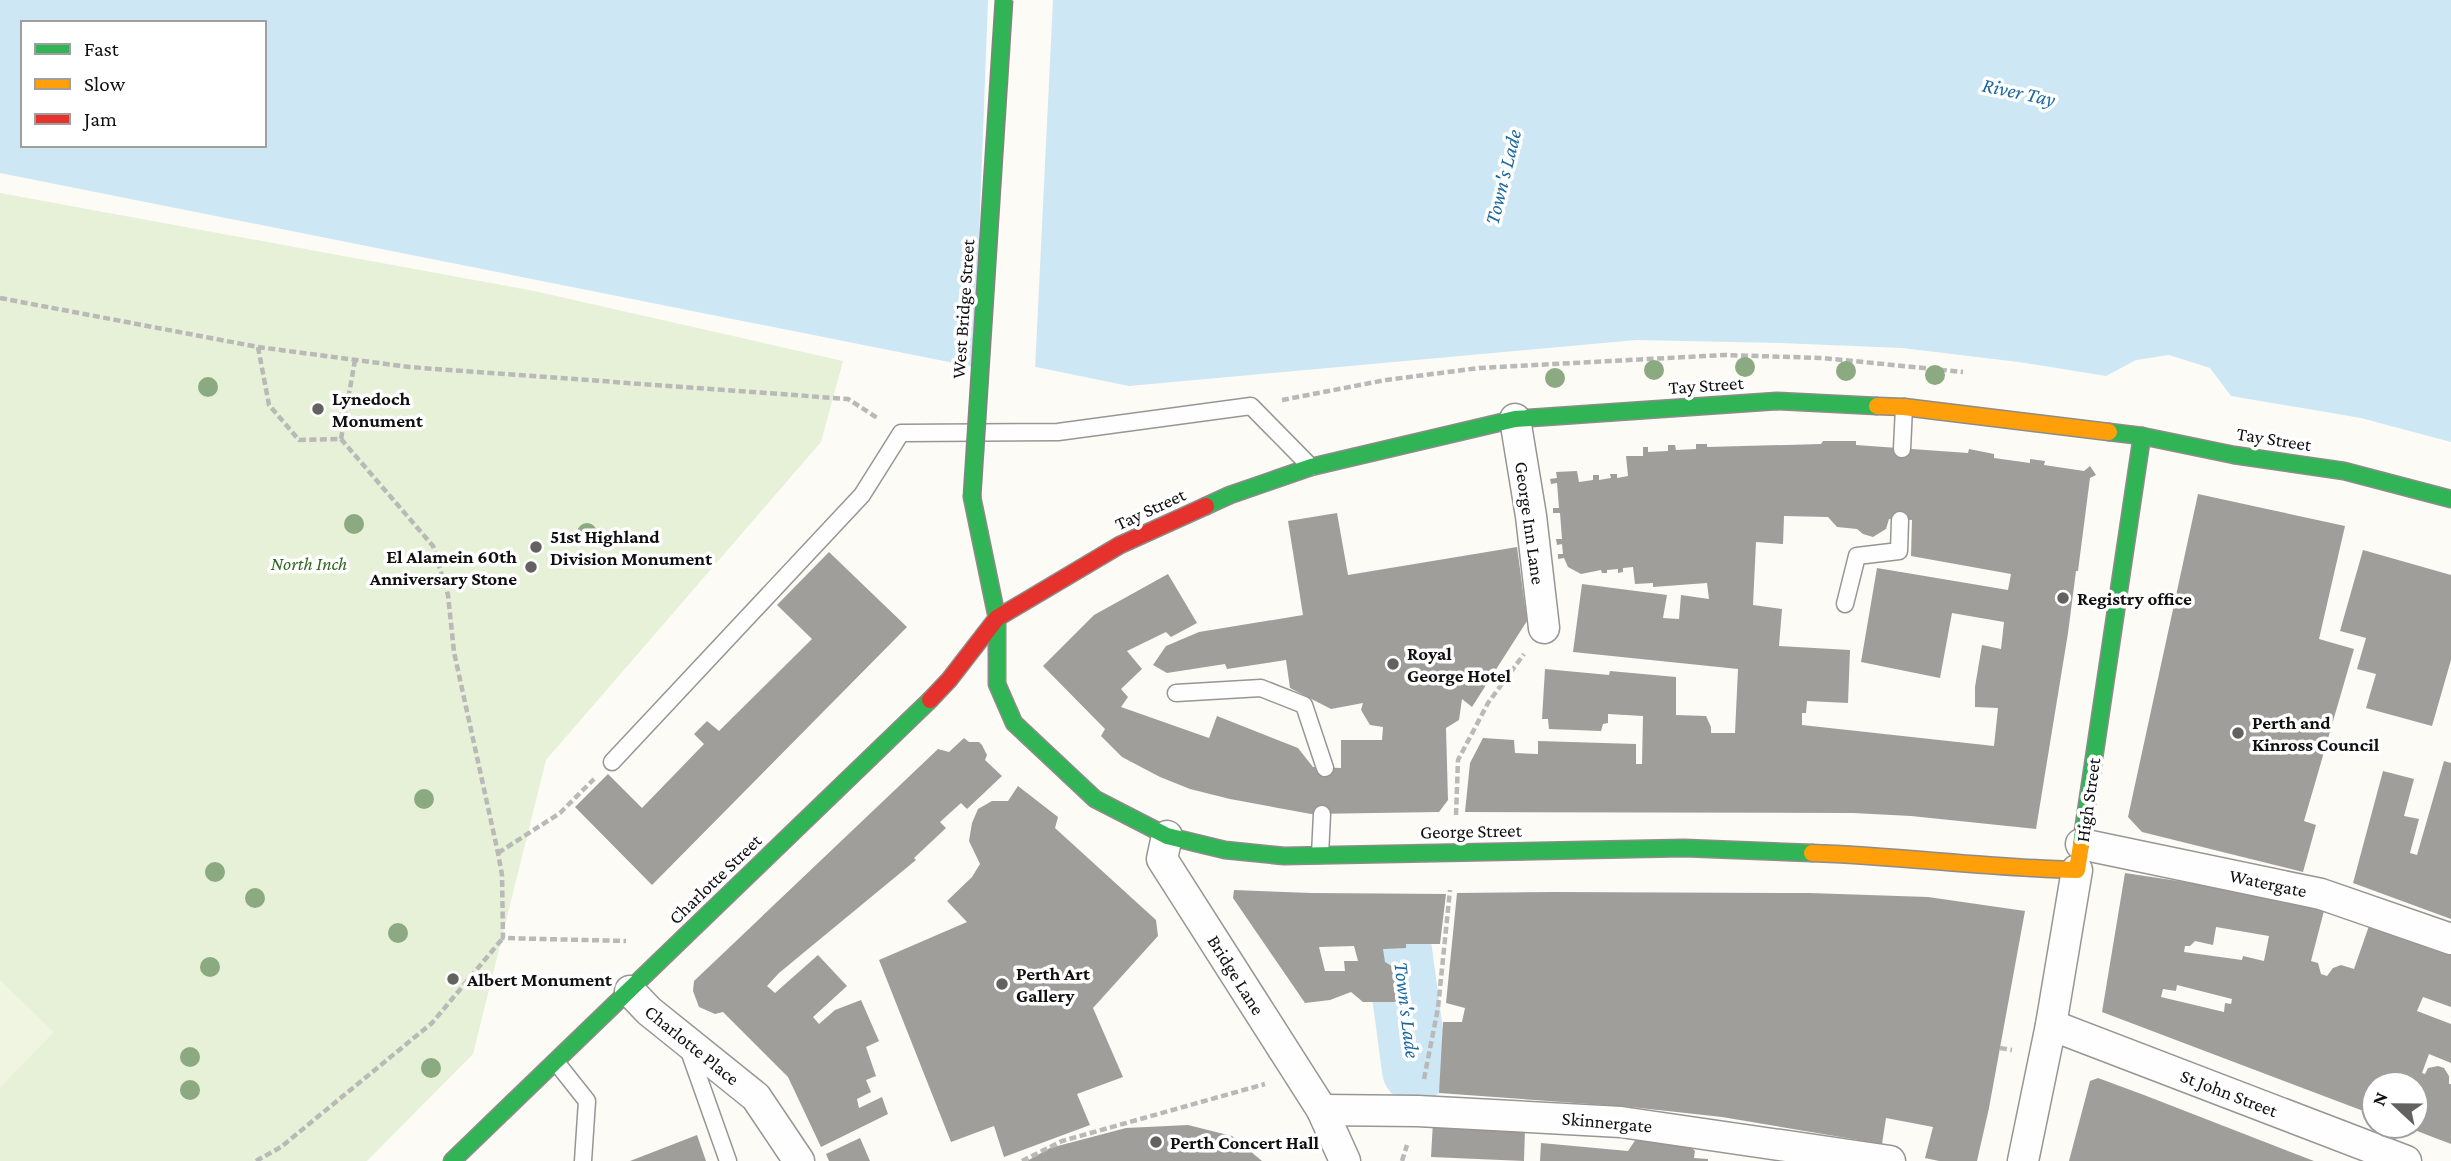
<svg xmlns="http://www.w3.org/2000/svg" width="2451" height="1161" font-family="'Crimson Pro',serif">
<rect width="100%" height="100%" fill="#fcfbf6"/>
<polygon fill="#e6f1d7" points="0,193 534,291 843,361 821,442 546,760 473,1054 367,1161 0,1161"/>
<polygon fill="#eff5e0" points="0,980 54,1032 0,1088"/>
<path fill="#cde7f5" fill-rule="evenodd" d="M0,0H2451V442L2361,418L2231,396L2210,368L2169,355L2136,360L2106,376L2019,362L1902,348L1780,343L1636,340L1129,386L1036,367H974L0,173ZM23,23H264V145H23Z"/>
<polygon fill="#fcfbf6" points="988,0 1053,0 1035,370 974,371"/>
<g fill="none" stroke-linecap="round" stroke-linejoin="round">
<polyline stroke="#cde7f5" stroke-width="66" points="1399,950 1415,1070"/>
</g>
<g fill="#a09e9b" fill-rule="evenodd">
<path d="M1823,441H1856V445L1968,453L1969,449L1994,454V458L2030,463V459L2045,461L2044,465L2084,471L2090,466L2096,475L2090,478L2078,571H2076L2068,633L2036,829L1911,816L1853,813L1465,812L1470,763L1483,738L1514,740L1515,753L1538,754V741L1636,744V764H1642L1643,716L1608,714V723L1603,724L1601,731L1549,729L1548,719H1542L1545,669L1609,675L1610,671L1676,677V715L1706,716L1711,727V733H1735L1738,669L1573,652L1582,584L1667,595L1663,618L1679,619L1681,595L1709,599L1707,583L1653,587V583L1635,584L1633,567L1623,568V572L1618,573V569L1607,570V573H1602L1601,570L1581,574L1568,567L1564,558L1558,559V554H1563L1562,544L1557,545L1556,539H1562L1560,513H1553V508H1559L1557,483L1551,484L1550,479L1557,478L1556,472L1577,471L1579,482L1593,480V475H1599V480L1611,478L1610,474H1617V478L1628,476L1626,456H1643V447H1648V452L1668,451V445H1675L1676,450L1696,449V444H1707V447L1821,444ZM1784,516L1828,517L1837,527L1857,529L1863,534L1873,537L1886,529L1889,519L1912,520L1911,556L2011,574L2008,590L1877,568L1861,662L1940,678L1952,613L2004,622L2001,649L1982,645L1975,687V707L1998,708L1994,746L1802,725V713H1806L1807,701L1848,703L1850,650L1779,646L1782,609L1753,605L1756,542L1783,544Z"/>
<polygon points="2198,494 2345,526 2319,639 2354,649 2304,821 2316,825 2303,872 2142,832 2128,817"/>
<polygon points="1337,513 1348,575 1517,547 1527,621 1472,707 1462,699 1459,720 1446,728 1448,800 1439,812 1311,814 1230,799 1190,789 1160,777 1122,757 1101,736 1105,729 1043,666 1094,615 1168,574 1197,623 1171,637 1166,632 1127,651 1142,669 1121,689 1128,697 1121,707 1209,738 1217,716 1298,748 1313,767 1341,768 1341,740 1382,740 1383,727 1370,725 1361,710 1363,703 1331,709 1290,688 1286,660 1227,669 1225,664 1167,673 1153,665 1166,646 1199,632 1303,615 1288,521"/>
<polygon points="2363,550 2451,575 2451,660 2432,726 2366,708 2376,674 2357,669 2366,638 2340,631"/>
<polygon points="829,552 907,627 652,885 575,807 608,774 642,808 704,744 694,734 707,721 719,731 812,639 777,605"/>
<polygon points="964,738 969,742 979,742 982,745 987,755 985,760 1002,776 967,809 961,803 940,822 946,828 914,858 916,860 779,973 767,986 775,993 818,955 847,986 813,1017 819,1024 835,1010 861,1000 879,1041 866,1047 876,1076 866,1080 871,1092 857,1099 859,1108 882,1097 888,1114 821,1147 788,1077 723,1012 715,1014 699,1007 693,991 694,981 938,749 949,752"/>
<polygon points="2444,761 2451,763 2451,919 2353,883 2383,771 2414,779 2404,816 2419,819 2410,853 2417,855"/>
<polygon points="1018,786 1058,817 1055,828 1156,920 1158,936 1093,1008 1123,1077 1077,1094 1090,1125 1004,1157 994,1126 951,1142 879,960 967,922 947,901 972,877 980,864 969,841 972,823 978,809 992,801 1008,801"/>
<path d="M2125,873L2278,896L2325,907L2311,961L2318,963L2321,974L2327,976L2333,968L2341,965L2354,969L2370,923L2451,952V1007L2423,997L2417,1011L2451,1024V1063L2429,1054L2422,1073L2425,1074L2428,1068L2438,1066L2444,1068L2449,1076V1084H2451V1144L2404,1126H2416V1084H2374V1115L2102,1012ZM2216,927L2269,936L2264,961L2243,956L2242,960L2184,952L2185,946H2190L2195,941L2213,945ZM2177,985L2232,999L2231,1004L2225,1003L2224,1012L2161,997L2163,989L2176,991Z"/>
<path d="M1234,890L1312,893L1446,894L1440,944H1406V948L1383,949L1385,962L1397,969L1401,1002H1363L1351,992L1330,1000L1305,1003L1233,898ZM1354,946L1358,961H1344L1345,971H1325L1319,947Z"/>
<polygon points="1555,892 1809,893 1928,897 2025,911 1989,1108 1977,1161 1939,1161 1925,1158 1933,1127 1886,1118 1882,1144 1722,1117 1631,1107 1439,1093 1443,1022 1462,1022 1465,1008 1446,1003 1457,893"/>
<polygon points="2098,1078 2144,1095 2314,1161 2069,1161 2090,1081"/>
<polygon points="1433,1122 1525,1128 1524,1161 1431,1157"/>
<polygon points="1188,1125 1232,1136 1262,1161 1027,1161 1050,1148 1126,1128"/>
<polygon points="697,1135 706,1161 630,1161"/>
<polygon points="860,1138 870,1161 829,1161 826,1154"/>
<polygon points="1636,1139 1687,1144 1695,1151 1694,1158 1708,1159 1708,1161 1540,1161 1541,1143 1628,1151"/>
</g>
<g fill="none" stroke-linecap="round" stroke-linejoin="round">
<g stroke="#969694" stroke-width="19">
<g id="lane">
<polyline points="1902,449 1904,407"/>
<polyline points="1845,604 1857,556 1899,551 1900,520"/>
<polyline points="1176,693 1261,688 1304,705 1325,768"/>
<polyline points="612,762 862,495 901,433 1058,432 1251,406 1311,467"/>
<polyline points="1320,855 1322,814"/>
<polyline points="688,1048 728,1161"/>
<polyline points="556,1062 587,1101 583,1161"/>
</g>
</g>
<g stroke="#969694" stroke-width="33">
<g id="street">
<polyline points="1515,419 1531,516 1544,628"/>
<polyline points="1167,836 1162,859 1322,1110 1345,1161"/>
<polyline points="2081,844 2321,894 2451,939"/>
<polyline points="630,991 649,1011 756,1097 799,1161"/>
<polyline points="2051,1025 2406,1161"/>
<polyline points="1322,1110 1418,1111 1621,1122 1890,1161"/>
<polyline points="2023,1161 2051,1025 2077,870"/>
</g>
</g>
<g stroke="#8d8c8a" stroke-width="19">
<g id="fast">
<polyline points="2109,432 2142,436 2234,455 2344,471 2451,499"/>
<polyline points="972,497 997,618"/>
<polyline points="1206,506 1230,495 1311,467 1515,419 1777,401 1877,406"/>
<polyline points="997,618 997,684 1014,723 1095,799 1167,836 1225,850 1284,856 1684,848 1812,853"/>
<polyline points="2081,845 2142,436"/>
<polyline points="452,1161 930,700"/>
</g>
</g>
<g stroke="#8d8c8a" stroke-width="19">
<g id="slow">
<polyline points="1877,406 1904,407 2109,432"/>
<path d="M1812,853C1901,856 1989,868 2077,870L2081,845"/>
</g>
</g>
<g stroke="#8d8c8a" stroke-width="19">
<polyline id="jam" points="930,700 949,680 997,618 1120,545 1206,506"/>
</g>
<g stroke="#b9b9b8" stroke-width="4.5" stroke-dasharray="7 3.5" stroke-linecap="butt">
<polyline points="0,298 258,347 409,367 848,399 879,419"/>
<polyline points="258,347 269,405 299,440 341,439 433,546 448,595 454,652 498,853 502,875 503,938 626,941"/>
<polyline points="1282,400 1386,380 1479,368 1724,355 1823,358 1963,372"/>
<polyline points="341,439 355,360"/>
<polyline points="1456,815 1458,760 1488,703 1524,654"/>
<polyline points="498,853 560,813 594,779"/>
<polyline points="2000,1048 2012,1050"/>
<polyline points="1424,1079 1438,1008 1450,890"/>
<polyline points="256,1161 281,1147 432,1023 503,938"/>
<polyline points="1022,1161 1062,1141 1265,1084"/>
<polyline points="1402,1161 1407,1145"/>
</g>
<use href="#lane" stroke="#fffefe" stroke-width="16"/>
<use href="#street" stroke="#fffefe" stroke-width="30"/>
<use href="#fast" stroke="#30b455" stroke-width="16"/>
<use href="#slow" stroke="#ff9f0a" stroke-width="16"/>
<use href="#jam" stroke="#e5322d" stroke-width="16"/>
<g stroke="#848381" stroke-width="19" stroke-linecap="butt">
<polyline id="fast-bridge" points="972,497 1004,0"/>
</g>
<use href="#fast-bridge" stroke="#30b455" stroke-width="16"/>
</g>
<g fill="#8caa81">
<circle cx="1745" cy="367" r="10"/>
<circle cx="1654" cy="370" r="10"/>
<circle cx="1846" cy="371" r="10"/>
<circle cx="1935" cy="375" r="10"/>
<circle cx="1555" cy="378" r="10"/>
<circle cx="208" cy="387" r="10"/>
<circle cx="354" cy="524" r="10"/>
<circle cx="587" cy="533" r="10"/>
<circle cx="424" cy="799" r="10"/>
<circle cx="215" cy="872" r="10"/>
<circle cx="255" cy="898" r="10"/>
<circle cx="398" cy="933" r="10"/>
<circle cx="210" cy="967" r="10"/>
<circle cx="190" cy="1057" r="10"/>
<circle cx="431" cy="1068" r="10"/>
<circle cx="190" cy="1090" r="10"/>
</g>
<g fill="#636260" stroke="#fff" stroke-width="2.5">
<circle cx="318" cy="409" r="7"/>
<circle cx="536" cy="547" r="7"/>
<circle cx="531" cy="567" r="7"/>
<circle cx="2063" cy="598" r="7"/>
<circle cx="1393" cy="664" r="7"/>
<circle cx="2238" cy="733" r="7"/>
<circle cx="453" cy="979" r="7"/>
<circle cx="1002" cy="984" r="7"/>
<circle cx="1156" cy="1142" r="7"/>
</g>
<g text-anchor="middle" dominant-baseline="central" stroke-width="7" stroke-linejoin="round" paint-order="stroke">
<g font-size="19" fill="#101010" stroke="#fff">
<text transform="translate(963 309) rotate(-86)">West Bridge Street</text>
<text transform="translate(1706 385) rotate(-4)">Tay Street</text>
<text transform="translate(2274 439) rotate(9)">Tay Street</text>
<text transform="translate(1150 509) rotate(-25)">Tay Street</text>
<text transform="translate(1530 523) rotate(82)">George Inn Lane</text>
<text transform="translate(2088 800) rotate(-82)">High Street</text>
<text transform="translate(1471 831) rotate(-1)">George Street</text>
<text transform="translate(715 879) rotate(-44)">Charlotte Street</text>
<text transform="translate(2268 883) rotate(12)">Watergate</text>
<text transform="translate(1236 975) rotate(58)">Bridge Lane</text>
<text transform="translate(692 1045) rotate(39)">Charlotte Place</text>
<text transform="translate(2229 1093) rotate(21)">St John Street</text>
<text transform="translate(1607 1122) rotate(5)">Skinnergate</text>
</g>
<g font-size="19" font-weight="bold" fill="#101010" stroke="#fff" text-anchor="start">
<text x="332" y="398">Lynedoch<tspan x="332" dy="22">Monument</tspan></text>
<text x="550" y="536">51st Highland<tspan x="550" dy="22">Division Monument</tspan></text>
<text x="517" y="556" text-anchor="end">El Alamein 60th<tspan x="517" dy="22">Anniversary Stone</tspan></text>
<text x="2077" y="598">Registry office</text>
<text x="1407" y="653">Royal<tspan x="1407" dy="22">George Hotel</tspan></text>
<text x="2252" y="722">Perth and<tspan x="2252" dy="22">Kinross Council</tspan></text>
<text x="1016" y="973">Perth Art<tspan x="1016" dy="22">Gallery</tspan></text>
<text x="467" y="979">Albert Monument</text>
<text x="1170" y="1142">Perth Concert Hall</text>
</g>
<g font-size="19" font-style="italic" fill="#306721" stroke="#fff">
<text x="309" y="563">North Inch</text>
</g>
<g font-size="21" font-style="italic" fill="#1b68a0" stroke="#fff">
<text transform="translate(2019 92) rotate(12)">River Tay</text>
<text transform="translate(1503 177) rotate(-76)">Town's Lade</text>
<text transform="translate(1407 1010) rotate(83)">Town's Lade</text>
</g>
</g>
<rect x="21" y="21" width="245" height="126" fill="#ffffff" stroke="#9f9f9f" stroke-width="2"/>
<rect x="35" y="44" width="35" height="10" fill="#30b455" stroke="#9f9f9f" stroke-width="2"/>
<text x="84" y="56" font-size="21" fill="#101010">Fast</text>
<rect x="35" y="79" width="35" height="10" fill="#ff9f0a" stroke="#9f9f9f" stroke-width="2"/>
<text x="84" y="91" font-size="21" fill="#101010">Slow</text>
<rect x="35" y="114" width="35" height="10" fill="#e5322d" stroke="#9f9f9f" stroke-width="2"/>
<text x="84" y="126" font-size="21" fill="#101010">Jam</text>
<g transform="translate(2395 1105) rotate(292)"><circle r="33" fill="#ffffff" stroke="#9f9f9f" stroke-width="2"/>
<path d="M0-5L12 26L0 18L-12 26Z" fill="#636260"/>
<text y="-10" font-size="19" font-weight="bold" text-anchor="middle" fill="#101010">N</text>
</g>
</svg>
